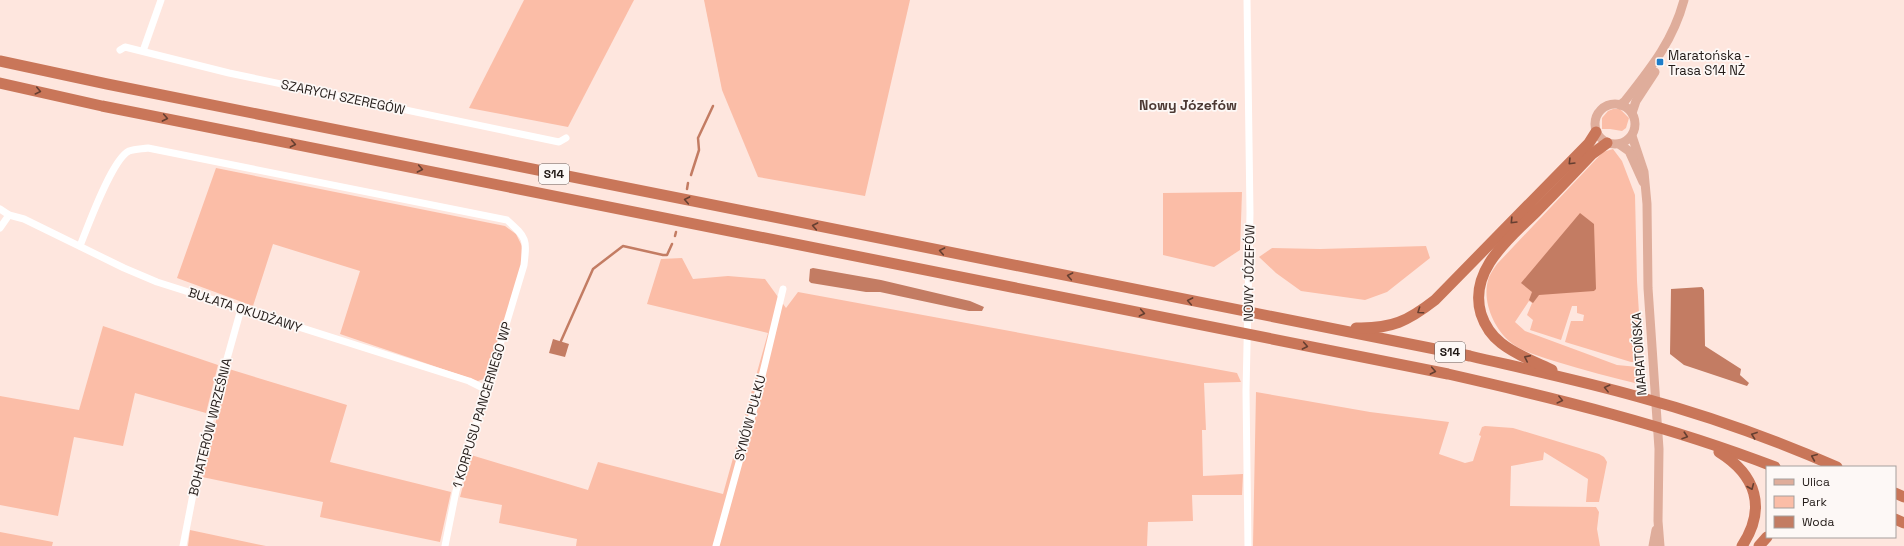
<svg xmlns="http://www.w3.org/2000/svg" width="1904" height="546" font-family="'Space Grotesk',sans-serif">
<rect width="100%" height="100%" fill="#fee6de"/>
<g fill="#fbbda7">
<polygon points="524,0 634,0 568,127 469,108"/>
<polygon points="704,0 910,0 865,196 758,177 722,90"/>
<polygon points="1613,109 1620,109 1629,118 1626,128 1622,131 1610,129 1602,129 1602,118 1608,111"/>
<path d="M1613,149L1622,161L1635,195L1637,281L1642,362H1631L1565,342L1571,321H1583L1584,315L1577,313V306H1572L1561,340L1530,330L1533,320L1527,315L1532,303L1529,301L1515,322L1525,331L1617,365L1638,367L1642,375L1643,385C1613,378 1583,370 1554,361C1540,356 1521,352 1509,341C1493,327 1481,299 1489,277C1491,273 1494,268 1497,264L1603,152Z"/>
<polygon points="216,168 505,226 516,234 522,246 521,265 489,377 478,381 340,334 360,271 273,244 253,306 177,278"/>
<polygon points="1242,192 1240,250 1214,267 1163,255 1163,193"/>
<polygon points="1426,246 1430,258 1387,292 1365,300 1301,291 1276,273 1259,257 1272,248 1320,249"/>
<polygon points="682,258 693,279 728,276 765,279 786,308 798,292 1237,373 1241,382 1204,383 1206,430 1202,430 1203,476 1243,474 1242,495 1192,495 1193,521 1148,522 1147,546 576,546 577,539 499,523 502,505 460,497 471,455 588,490 598,462 723,494 768,333 647,304 661,259"/>
<polygon points="103,326 218,365 206,413 135,393 123,446 74,437 58,516 0,505 0,396 79,410"/>
<polygon points="229,369 347,405 330,462 451,492 440,542 320,517 323,502 202,477"/>
<polygon points="1256,392 1370,412 1449,422 1439,454 1465,463 1473,461 1481,436 1479,435 1482,427 1485,426 1513,428 1599,454 1604,457 1607,462 1599,502 1586,502 1588,479 1544,452 1543,460 1511,466 1510,506 1596,507 1599,512 1597,529 1600,546 1253,546"/>
<polygon points="190,530 256,544 266,546 188,546"/>
<polygon points="0,532 53,542 52,546 0,546"/>
</g>
<g fill="#c37c63">
<polygon points="1580,213 1594,224 1596,289 1594,291 1539,295 1533,303 1529,300 1532,292 1521,283"/>
<polygon points="813,268 881,280 970,301 984,307 982,311 969,311 880,292 866,292 811,283 809,281 810,269"/>
<polygon points="1702,287 1704,290 1705,346 1741,369 1740,375 1749,383 1747,386 1684,365 1670,354 1671,289"/>
<polygon points="553,339 569,344 565,357 549,353"/>
</g>
<g fill="none" stroke-linecap="round" stroke-linejoin="round">
<g stroke="#c37c63" stroke-width="2.5">
<polyline points="691,175 699,150 698,138 713,106"/>
<polyline points="687,189 688,183"/>
<polyline points="675,236 676,232"/>
<polyline points="561,341 593,269 623,246 663,255 667,255 672,244"/>
</g>
<g stroke="#fff" stroke-width="7">
<polyline points="1247,0 1250,213 1246,391 1248,546"/>
<polyline points="120,50 125,47 229,73 559,142 566,138"/>
<polyline points="143,51 161,0"/>
<polyline points="0,209 9,215 24,219 124,268 157,282 469,381 487,390"/>
<polyline points="0,228 9,215"/>
<path d="M80,246C88,226 112,159 129,151C135,149 142,149 148,148L507,220C527,238 527,239 524,265L456,491L445,546"/>
<polyline points="183,546 202,448 241,309"/>
<polyline points="716,546 756,401 783,289"/>
</g>
<g stroke="#dfad9b" stroke-width="9">
<circle cx="1615" cy="124" r="20"/>
<path d="M1620,105L1625,101C1651,68 1673,41 1684,0"/>
<polyline points="1632,113 1636,101 1655,72"/>
<polyline points="1632,136 1644,172 1647,204 1648,288 1659,449 1658,521 1660,546"/>
<polyline points="1619,144 1629,151 1643,182"/>
<polyline points="1653,546 1656,530"/>
</g>
<g stroke="#c97659" stroke-width="11">
<path d="M0,61L107,84L1470,356C1526,369 1583,381 1639,397C1706,415 1773,439 1837,467"/>
<path d="M0,83L102,106L1448,374C1558,399 1669,426 1775,467"/>
<path d="M1356,328C1392,329 1408,321 1435,300L1589,143L1596,132"/>
<path d="M1552,370C1535,362 1516,355 1501,343C1492,336 1485,326 1481,314C1468,270 1510,238 1537,211C1556,192 1574,173 1592,154L1607,143"/>
<path d="M1719,452C1756,475 1767,508 1742,546"/>
<polyline points="1895,493 1904,497"/>
<polyline points="1895,519 1904,523"/>
<polyline points="1759,546 1767,537"/>
</g>
</g>
<defs><path id="oneway-chevron" d="M-2-3.5L2.5 0L-2 3.5" fill="none" stroke-width="1.6" stroke-linecap="round" stroke-linejoin="round"/></defs>
<g stroke="#653f31">
<use href="#oneway-chevron" transform="translate(38 91) rotate(13)"/>
<use href="#oneway-chevron" transform="translate(165 118) rotate(11)"/>
<use href="#oneway-chevron" transform="translate(293 144) rotate(11)"/>
<use href="#oneway-chevron" transform="translate(1571 162) rotate(135)"/>
<use href="#oneway-chevron" transform="translate(420 169) rotate(11)"/>
<use href="#oneway-chevron" transform="translate(687 200) rotate(-169)"/>
<use href="#oneway-chevron" transform="translate(1513 221) rotate(134)"/>
<use href="#oneway-chevron" transform="translate(815 226) rotate(-169)"/>
<use href="#oneway-chevron" transform="translate(942 251) rotate(-169)"/>
<use href="#oneway-chevron" transform="translate(1070 276) rotate(-169)"/>
<use href="#oneway-chevron" transform="translate(1190 301) rotate(-169)"/>
<use href="#oneway-chevron" transform="translate(1420 311) rotate(145)"/>
<use href="#oneway-chevron" transform="translate(1142 313) rotate(11)"/>
<use href="#oneway-chevron" transform="translate(1305 346) rotate(11)"/>
<use href="#oneway-chevron" transform="translate(1527 358) rotate(-154)"/>
<use href="#oneway-chevron" transform="translate(1433 371) rotate(11)"/>
<use href="#oneway-chevron" transform="translate(1607 388) rotate(-166)"/>
<use href="#oneway-chevron" transform="translate(1560 400) rotate(14)"/>
<use href="#oneway-chevron" transform="translate(1754 435) rotate(-160)"/>
<use href="#oneway-chevron" transform="translate(1685 436) rotate(18)"/>
<use href="#oneway-chevron" transform="translate(1814 457) rotate(-157)"/>
<use href="#oneway-chevron" transform="translate(1751 487) rotate(67)"/>
</g>
<rect fill="#1d7dc9" stroke="#fdf8f6" stroke-width="1.5" x="1656" y="58" width="8" height="8" rx="2"/>
<g text-anchor="middle" dominant-baseline="central" stroke-width="3.5" stroke-linejoin="round" paint-order="stroke">
<g fill="#fdf8f6" stroke="#645d5a" stroke-width="1">
<rect x="539" y="164" width="30" height="20" rx="3"/>
<rect x="1435" y="342" width="30" height="20" rx="3"/>
</g>
<g font-size="12" font-weight="bold" fill="#221a17">
<text x="554" y="174">S14</text>
<text x="1450" y="352">S14</text>
</g>
<g font-size="13" fill="#221a17" stroke="#fdf8f6" text-anchor="start">
<text x="1668" y="55">Maratońska -<tspan x="1668" dy="15">Trasa S14 NŻ</tspan></text>
</g>
<g font-size="13" fill="#221a17" stroke="#fdf8f6">
<text transform="translate(343 97) rotate(12)">SZARYCH SZEREGÓW</text>
<text transform="translate(1249 273) rotate(-89)">NOWY JÓZEFÓW</text>
<text transform="translate(245 310) rotate(18)">BUŁATA OKUDŻAWY</text>
<text transform="translate(1639 354) rotate(-94)">MARATOŃSKA</text>
<text transform="translate(482 405) rotate(-73)">1 KORPUSU PANCERNEGO WP</text>
<text transform="translate(750 418) rotate(-75)">SYNÓW PUŁKU</text>
<text transform="translate(210 427) rotate(-76)">BOHATERÓW WRZEŚNIA</text>
</g>
<g font-size="14" font-weight="bold" fill="#4c3933" stroke="#fdf8f6">
<text x="1188" y="105">Nowy Józefów</text>
</g>
</g>
<rect x="1766" y="466" width="130" height="72" fill="#fdf8f6" stroke="#a59f9d"/>
<rect x="1774" y="479" width="20" height="6" fill="#dfad9b" stroke="#a59f9d"/>
<text x="1802" y="486" font-size="12" fill="#221a17">Ulica</text>
<rect x="1774" y="496" width="20" height="12" fill="#fbbda7" stroke="#a59f9d"/>
<text x="1802" y="506" font-size="12" fill="#221a17">Park</text>
<rect x="1774" y="516" width="20" height="12" fill="#c37c63" stroke="#a59f9d"/>
<text x="1802" y="526" font-size="12" fill="#221a17">Woda</text>
</svg>
